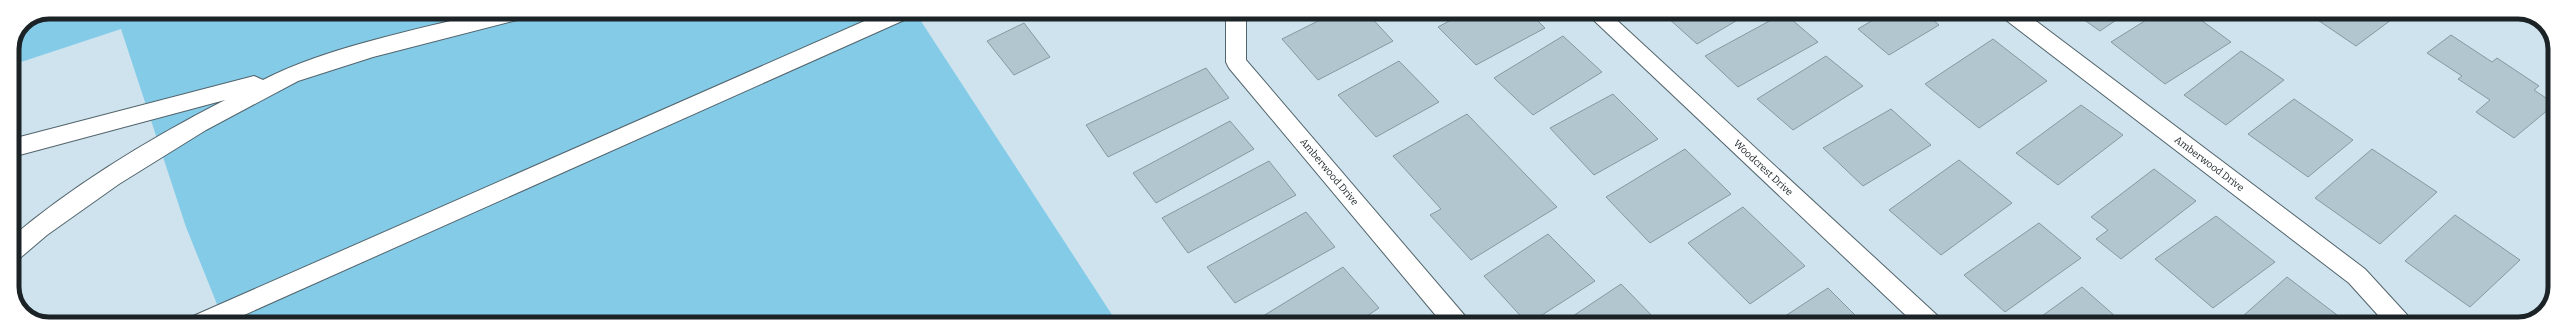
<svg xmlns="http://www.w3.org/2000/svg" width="2567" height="336" font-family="Bitter,serif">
<rect width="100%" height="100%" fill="#cee3ed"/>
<polygon fill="#84cbe8" points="49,12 915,12 1118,324 225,324 186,227 121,29 12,65 12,49 23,23"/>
<g fill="#b2c6cf" stroke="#8599a1">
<polygon points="1336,12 1366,12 1393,41 1318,80 1282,39"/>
<polygon points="1466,12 1529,12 1545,28 1476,65 1438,27"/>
<polygon points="1678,12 1751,12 1697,44 1668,18"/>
<polygon points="1836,12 1854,12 1843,18"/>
<polygon points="1886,12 1924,12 1939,25 1889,55 1858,29"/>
<polygon points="2073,12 2128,12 2100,31"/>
<polygon points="2159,12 2190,12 2231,42 2165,84 2111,42"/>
<polygon points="2306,12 2379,12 2391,20 2356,46"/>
<polygon points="1784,13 1818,42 1738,87 1705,56"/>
<polygon points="1024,23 1050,57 1014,75 987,41"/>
<polygon points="2451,35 2492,62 2497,58 2539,86 2534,90 2555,104 2514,138 2476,112 2490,100 2458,79 2462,76 2427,53"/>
<polygon points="1563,36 1602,72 1533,115 1494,78"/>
<polygon points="1993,39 2047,81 1979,128 1925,84"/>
<polygon points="2241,51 2284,80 2226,125 2184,95"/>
<polygon points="1826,56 1863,86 1793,130 1757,99"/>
<polygon points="1399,61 1439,102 1376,137 1338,95"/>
<polygon points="1206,68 1229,98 1108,157 1086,125"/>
<polygon points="1613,94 1658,139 1594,175 1550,128"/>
<polygon points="2294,99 2353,140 2308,177 2248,134"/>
<polygon points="2081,105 2123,135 2058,185 2016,153"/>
<polygon points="1891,109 1931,145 1863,186 1823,148"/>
<polygon points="1467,114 1557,207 1471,260 1430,215 1441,209 1393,156"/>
<polygon points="1230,121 1254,149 1156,203 1133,173"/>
<polygon points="1685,149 1731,194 1650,243 1606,197"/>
<polygon points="2372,149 2437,192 2380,244 2315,198"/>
<polygon points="1959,160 2012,203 1941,255 1889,210"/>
<polygon points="1269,161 1296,195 1188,253 1162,218"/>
<polygon points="2154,169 2196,201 2121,259 2096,239 2108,230 2091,217"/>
<polygon points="1743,207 1805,266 1750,304 1688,243"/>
<polygon points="1306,212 1335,247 1235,303 1207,267"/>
<polygon points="2455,215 2520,260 2470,307 2405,261"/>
<polygon points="2216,216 2275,262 2213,308 2155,259"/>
<polygon points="2039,223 2081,258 2005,312 1964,275"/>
<polygon points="1548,234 1595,281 1528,324 1484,276"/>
<polygon points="1343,267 1379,308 1355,324 1257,324 1255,321"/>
<polygon points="2287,277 2337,315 2327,324 2234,324"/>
<polygon points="1621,284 1660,324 1561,324"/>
<polygon points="2082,287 2124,324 2031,324"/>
<polygon points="1828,288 1864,324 1779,324 1776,322"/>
</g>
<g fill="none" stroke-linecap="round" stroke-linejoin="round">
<g stroke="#52646c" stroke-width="2">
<g id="minor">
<path d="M487,12H527L524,17L517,20L373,57L298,81L206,130L119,184L47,235L20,258L12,261V237C76,183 151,138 225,100L12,157V139L254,76L263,80C327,47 416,30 487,12Z"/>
<polygon points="885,12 914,12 911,17 224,324 187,324 191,317"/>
<polygon points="1228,12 1254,12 1246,20 1246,60 1466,317 1470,324 1443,324 1229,68 1226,62 1226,16"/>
<polygon points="1585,12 1608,12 1939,317 1943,324 1915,324"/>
<polygon points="1999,12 2024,12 2365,269 2409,317 2413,324 2386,324 2349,283 2002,17"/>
</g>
</g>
<use href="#minor" fill="#fff" fill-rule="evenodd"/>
</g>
<g text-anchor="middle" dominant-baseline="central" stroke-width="3.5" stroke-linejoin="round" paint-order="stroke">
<g font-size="10" fill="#1b2326" stroke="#fff">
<text transform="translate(2209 164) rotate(37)">Amberwood Drive</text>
<text transform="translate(1763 168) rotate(43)">Woodcrest Drive</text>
<text transform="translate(1329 172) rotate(50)">Amberwood Drive</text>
</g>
</g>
<path d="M0 0H2567V336H0ZM49 19H2518A30 30 0 0 1 2548 49V287A30 30 0 0 1 2518 317H49A30 30 0 0 1 19 287V49A30 30 0 0 1 49 19Z" fill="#fff" fill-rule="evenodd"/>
<path fill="none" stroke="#1b2326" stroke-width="5" d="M49 19H2518A30 30 0 0 1 2548 49V287A30 30 0 0 1 2518 317H49A30 30 0 0 1 19 287V49A30 30 0 0 1 49 19Z"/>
</svg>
